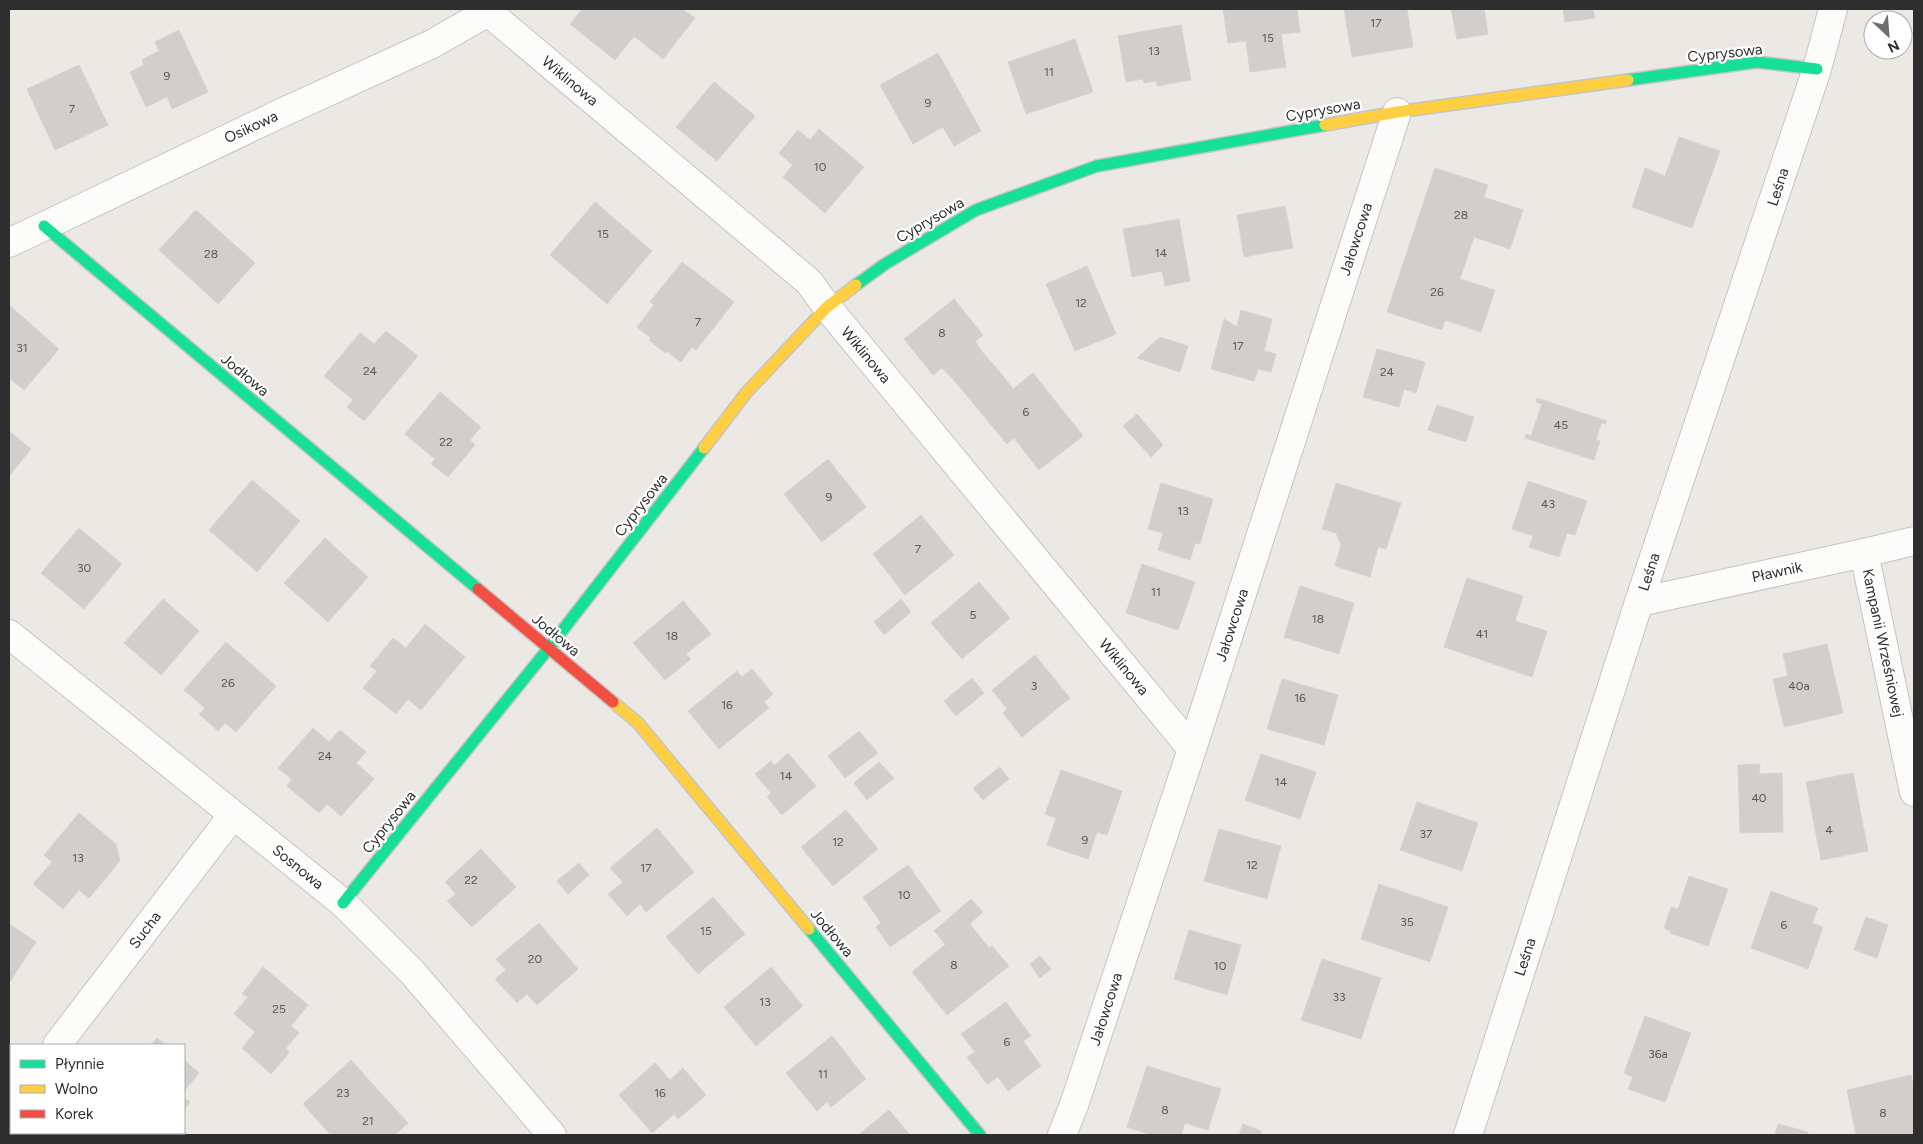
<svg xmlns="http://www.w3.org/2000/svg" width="1923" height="1144" font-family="Figtree,sans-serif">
<rect width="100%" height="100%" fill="#ece8e4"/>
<g fill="#d1cecb" stroke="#d7d4d0">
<polygon points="582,9 682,9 695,18 663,59 634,36 615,60 570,24"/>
<polygon points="1223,9 1297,9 1300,32 1281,34 1286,67 1250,72 1246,41 1228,43"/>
<polygon points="1344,9 1407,9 1413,47 1352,57"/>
<polygon points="1451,9 1484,9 1488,34 1457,39"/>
<polygon points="1563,9 1593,9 1595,18 1565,22"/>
<polygon points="1181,25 1191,80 1157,86 1156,81 1144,83 1143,79 1126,82 1118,36"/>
<polygon points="179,30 208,92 172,109 167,97 146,107 130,72 144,65 142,60 159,51 155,42"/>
<polygon points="1075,39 1093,92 1026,114 1008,62"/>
<polygon points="938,53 981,131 954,146 943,127 913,144 880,85"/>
<polygon points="79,65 108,125 55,150 27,89"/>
<polygon points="714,82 755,116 717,161 676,127"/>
<polygon points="819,129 864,167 825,213 783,177 793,165 779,153 798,130 810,140"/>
<polygon points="1679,137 1720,151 1692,228 1632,207 1645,168 1665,176"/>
<polygon points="1435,168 1488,185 1484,197 1523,210 1510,249 1474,237 1460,279 1495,290 1481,332 1445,320 1442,330 1387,312"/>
<polygon points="595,202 652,251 607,304 550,255"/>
<polygon points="1285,206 1293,248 1244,257 1237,215"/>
<polygon points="196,210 255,263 218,304 159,250"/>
<polygon points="1179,219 1190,281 1165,286 1162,271 1132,277 1123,229"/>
<polygon points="682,262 734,302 696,350 692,347 681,362 666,351 665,353 649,340 651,338 637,327 654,305 650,302"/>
<polygon points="1087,266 1116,334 1075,351 1046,284"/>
<polygon points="954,299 983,335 933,375 904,339"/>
<polygon points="9,305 59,349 24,390 9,378"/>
<polygon points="1241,310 1272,319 1264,351 1276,354 1271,372 1258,369 1254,381 1211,369 1224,319 1237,327"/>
<polygon points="386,331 418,356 364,421 347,407 353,400 324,376 360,333 374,344"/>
<polygon points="1160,337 1188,346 1180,372 1137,358"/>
<polygon points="975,341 984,354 953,379 942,368"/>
<polygon points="1377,349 1425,362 1416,393 1404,389 1399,407 1363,397"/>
<polygon points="984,354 999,371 968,397 953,379"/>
<polygon points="999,371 1013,389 1033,373 1083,436 1039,470 1014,438 1007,444 968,397"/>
<polygon points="440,392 481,427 470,440 475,445 448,477 431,464 435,459 405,434"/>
<polygon points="1537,398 1607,421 1605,424 1601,423 1596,440 1600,441 1594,460 1525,438 1526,434 1531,436 1542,404 1536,402"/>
<polygon points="1437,405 1474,417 1466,442 1428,430"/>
<polygon points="1137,414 1163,445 1151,457 1123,426"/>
<polygon points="9,431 31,449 9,476"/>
<polygon points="828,459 866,507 822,542 784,494"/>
<polygon points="252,480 300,521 257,572 209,530"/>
<polygon points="1528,481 1587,501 1575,535 1567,533 1559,557 1529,547 1533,536 1512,529"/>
<polygon points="1161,483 1213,499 1200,544 1195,543 1190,560 1158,550 1163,533 1148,529"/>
<polygon points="1336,483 1401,503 1386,549 1378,547 1370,577 1335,566 1341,545 1336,533 1322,529"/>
<polygon points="921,515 954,555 905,595 873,554"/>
<polygon points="79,528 122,564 84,609 41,573"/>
<polygon points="325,538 368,577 328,622 284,583"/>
<polygon points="1142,564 1195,582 1178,630 1126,613"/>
<polygon points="1467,578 1523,596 1515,621 1547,631 1532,677 1444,647"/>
<polygon points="979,582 1010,618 962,659 931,623"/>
<polygon points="1300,586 1354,603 1339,654 1284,637"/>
<polygon points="163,599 199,631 161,675 124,643"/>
<polygon points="901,599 911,612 884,635 874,622"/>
<polygon points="683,601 711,634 686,654 691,659 665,680 633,643"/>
<polygon points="425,624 465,657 421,710 408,699 396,714 363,688 377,671 370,666 393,638 406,648"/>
<polygon points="226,642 276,686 236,732 225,723 218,731 199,714 205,708 184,690"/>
<polygon points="1827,644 1843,713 1784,727 1773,679 1788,676 1783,654"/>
<polygon points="1035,655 1070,698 1022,737 1003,713 1007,709 992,690"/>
<polygon points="752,669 773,694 764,702 769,708 719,749 688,711 737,671 742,677"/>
<polygon points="972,678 984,693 956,716 944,701"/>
<polygon points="1282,679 1338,695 1324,745 1267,729"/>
<polygon points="313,728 329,742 340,730 366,752 356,763 374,779 341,816 327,804 319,813 287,786 292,779 278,768"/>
<polygon points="859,731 878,753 845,778 828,756"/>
<polygon points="788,753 816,786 782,815 767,797 771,793 755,774 771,761 774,766"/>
<polygon points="1261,754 1316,772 1300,819 1245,800"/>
<polygon points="879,762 894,778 867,800 854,783"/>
<polygon points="1760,764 1759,774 1782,773 1783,832 1740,833 1738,765"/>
<polygon points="1000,767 1009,779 983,800 973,788"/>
<polygon points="1061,770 1122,791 1107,835 1097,832 1088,859 1047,845 1056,818 1045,814"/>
<polygon points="1853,773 1868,851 1821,860 1806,782"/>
<polygon points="1417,802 1478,823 1462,871 1400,850"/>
<polygon points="846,810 878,849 833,886 801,847"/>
<polygon points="79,813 116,844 120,861 89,898 79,890 63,909 33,884 52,862 44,855"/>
<polygon points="657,828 694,872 646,912 640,904 627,916 608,894 623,882 610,868"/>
<polygon points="1219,829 1281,846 1267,899 1204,881"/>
<polygon points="481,849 516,887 472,927 447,901 456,894 445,882"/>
<polygon points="579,863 589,875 568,894 557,881"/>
<polygon points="908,865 941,911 890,947 876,927 881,923 863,897"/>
<polygon points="1689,876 1728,889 1708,946 1670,933 1671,931 1664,928 1671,907 1678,909"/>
<polygon points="1379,884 1448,907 1430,962 1361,939"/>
<polygon points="1771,891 1818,908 1812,923 1823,927 1808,969 1751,948"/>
<polygon points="713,897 745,934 698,974 666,937"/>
<polygon points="971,899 983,912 946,945 934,931"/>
<polygon points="1866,917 1888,925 1877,958 1854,950"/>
<polygon points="539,923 578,969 537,1005 527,994 517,1003 495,979 506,970 496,959"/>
<polygon points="9,924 36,942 9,983"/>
<polygon points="970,924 989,948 992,946 1009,966 947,1015 912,972"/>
<polygon points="1189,930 1241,945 1227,995 1174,979"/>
<polygon points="1040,956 1051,969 1040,978 1030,964"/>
<polygon points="1322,959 1381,978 1361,1039 1301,1020"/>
<polygon points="263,967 308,1005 291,1026 299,1033 286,1048 289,1053 271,1074 242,1048 255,1032 234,1014 248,997 242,994"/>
<polygon points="771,967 803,1006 756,1046 724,1007"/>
<polygon points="1006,1002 1031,1036 1023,1041 1041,1066 1008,1091 998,1077 987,1084 967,1057 975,1052 961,1034"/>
<polygon points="1645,1016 1691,1033 1665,1102 1628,1089 1633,1077 1624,1073"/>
<polygon points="832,1036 866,1079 831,1107 827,1102 817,1111 786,1073"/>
<polygon points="157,1038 166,1045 151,1045"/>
<polygon points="184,1060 199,1073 184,1091"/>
<polygon points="351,1060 377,1089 329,1133 303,1104"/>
<polygon points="655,1063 670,1080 683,1068 706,1095 678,1119 674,1114 652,1133 619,1095"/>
<polygon points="1147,1066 1221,1089 1208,1130 1185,1123 1181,1135 1152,1135 1127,1127"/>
<polygon points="1911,1075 1914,1089 1914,1135 1856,1135 1847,1090"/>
<polygon points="377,1089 408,1123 395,1135 331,1135 329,1133"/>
<polygon points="184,1097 190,1102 184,1110"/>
<polygon points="889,1110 910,1135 858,1135"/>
<polygon points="1243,1124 1261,1131 1260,1135 1239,1135"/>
<polygon points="1778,1124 1808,1132 1807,1135 1775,1135"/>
<polygon points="66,1133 134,1133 137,1135 64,1135"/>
</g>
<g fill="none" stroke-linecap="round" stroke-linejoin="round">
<g stroke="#c5c4c5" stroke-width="30">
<g id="street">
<polyline points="488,12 809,282 827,307 1192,749"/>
<polyline points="9,243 277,115 432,44 493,9"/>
<polyline points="1864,553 1914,792"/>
<polyline points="1639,602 1864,553 1914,541"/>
<polyline points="9,634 343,903 412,972 552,1135"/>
<polyline points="57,1045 233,815"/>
<polyline points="9,1108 11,1105"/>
<polyline points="1062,1135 1074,1105 1192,749 1397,112"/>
<polyline points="1468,1135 1639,602 1817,69 1833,9"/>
</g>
</g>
<g stroke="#c5c4c5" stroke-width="14">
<g id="fast">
<polyline points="1628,80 1757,62 1817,69"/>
<polyline points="44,226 478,589"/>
<polyline points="856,285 885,264 976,210 1097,166 1325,125"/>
<polyline points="343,903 548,649 704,448"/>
<polyline points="809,929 980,1135"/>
</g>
</g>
<g stroke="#c5c4c5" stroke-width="14">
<g id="slow">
<polyline points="1325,125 1397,112 1628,80"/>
<polyline points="704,448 746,393 827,307 856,285"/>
<polyline points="613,702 638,723 809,929"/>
</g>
</g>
<g stroke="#c5c4c5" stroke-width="14">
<polyline id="jam" points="478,589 613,702"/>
</g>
<use href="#street" stroke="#fcfcfb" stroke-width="28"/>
<use href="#fast" stroke="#16e098" stroke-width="11"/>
<use href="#slow" stroke="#ffcf43" stroke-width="11"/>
<use href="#jam" stroke="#f24e42" stroke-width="11"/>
</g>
<g text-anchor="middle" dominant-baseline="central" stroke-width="4.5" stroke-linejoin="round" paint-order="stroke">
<g font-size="12" fill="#585857">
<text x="1376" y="23">17</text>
<text x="1268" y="38">15</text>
<text x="1154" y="51">13</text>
<text x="1049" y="72">11</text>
<text x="167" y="76">9</text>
<text x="928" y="103">9</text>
<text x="72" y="109">7</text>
<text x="820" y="167">10</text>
<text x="1461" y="215">28</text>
<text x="603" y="234">15</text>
<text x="1161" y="253">14</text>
<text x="211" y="254">28</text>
<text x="1437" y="292">26</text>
<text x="1081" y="303">12</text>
<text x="698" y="322">7</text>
<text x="942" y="333">8</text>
<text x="1238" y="346">17</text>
<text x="22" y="348">31</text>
<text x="370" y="371">24</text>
<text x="1387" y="372">24</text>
<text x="1026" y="412">6</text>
<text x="1561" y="425">45</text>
<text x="446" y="442">22</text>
<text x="829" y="497">9</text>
<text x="1548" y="504">43</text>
<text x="1183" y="511">13</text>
<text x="918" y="549">7</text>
<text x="84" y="568">30</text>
<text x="1156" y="592">11</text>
<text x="973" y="615">5</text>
<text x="1318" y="619">18</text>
<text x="1482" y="634">41</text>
<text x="672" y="636">18</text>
<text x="228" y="683">26</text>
<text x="1034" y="686">3</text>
<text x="1799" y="686">40a</text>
<text x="1300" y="698">16</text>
<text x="727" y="705">16</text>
<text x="325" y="756">24</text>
<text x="786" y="776">14</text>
<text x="1281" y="782">14</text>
<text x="1759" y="798">40</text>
<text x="1829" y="830">4</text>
<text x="1426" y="834">37</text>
<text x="1085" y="840">9</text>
<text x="838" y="842">12</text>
<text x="78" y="858">13</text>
<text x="1252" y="865">12</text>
<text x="646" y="868">17</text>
<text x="471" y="880">22</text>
<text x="904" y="895">10</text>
<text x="1407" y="922">35</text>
<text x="1784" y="925">6</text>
<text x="706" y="931">15</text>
<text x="535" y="959">20</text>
<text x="954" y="965">8</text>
<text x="1220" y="966">10</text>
<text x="1339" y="997">33</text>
<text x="765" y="1002">13</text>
<text x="279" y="1009">25</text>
<text x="1007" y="1042">6</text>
<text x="1658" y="1054">36a</text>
<text x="823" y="1074">11</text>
<text x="343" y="1093">23</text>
<text x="660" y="1093">16</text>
<text x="1165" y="1110">8</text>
<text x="1883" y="1113">8</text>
<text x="368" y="1121">21</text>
</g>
<g font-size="15" fill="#2e2e2e" stroke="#fff">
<text transform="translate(1725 53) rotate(-6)">Cyprysowa</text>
<text transform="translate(570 81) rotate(40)">Wiklinowa</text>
<text transform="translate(1323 110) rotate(-10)">Cyprysowa</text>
<text transform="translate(251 127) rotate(-25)">Osikowa</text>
<text transform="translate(1778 187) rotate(-72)">Leśna</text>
<text transform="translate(930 220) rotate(-30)">Cyprysowa</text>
<text transform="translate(1356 239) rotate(-72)">Jałowcowa</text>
<text transform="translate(866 355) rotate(50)">Wiklinowa</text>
<text transform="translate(245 375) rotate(40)">Jodłowa</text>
<text transform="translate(641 505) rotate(-52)">Cyprysowa</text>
<text transform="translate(1649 572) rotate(-72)">Leśna</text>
<text transform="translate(1777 572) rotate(-12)">Pławnik</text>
<text transform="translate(1232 625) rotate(-72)">Jałowcowa</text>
<text transform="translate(556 635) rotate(40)">Jodłowa</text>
<text transform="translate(1883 643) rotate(78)">Kampanii Wrześniowej</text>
<text transform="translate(1124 667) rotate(50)">Wiklinowa</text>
<text transform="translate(389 822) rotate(-51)">Cyprysowa</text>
<text transform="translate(298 867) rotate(39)">Sosnowa</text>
<text transform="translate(145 930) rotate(-53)">Sucha</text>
<text transform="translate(832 933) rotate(50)">Jodłowa</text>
<text transform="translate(1525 957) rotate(-72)">Leśna</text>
<text transform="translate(1106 1009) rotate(-72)">Jałowcowa</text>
</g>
</g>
<rect width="1923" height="1144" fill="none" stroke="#2e2e2e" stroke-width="20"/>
<rect x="10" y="1044" width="175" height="90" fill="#ffffff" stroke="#ababab"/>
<rect x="20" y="1060" width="25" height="8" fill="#16e098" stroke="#ababab"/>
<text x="55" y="1069" font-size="15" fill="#2e2e2e">Płynnie</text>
<rect x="20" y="1085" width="25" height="8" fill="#ffcf43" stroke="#ababab"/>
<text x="55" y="1094" font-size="15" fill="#2e2e2e">Wolno</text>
<rect x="20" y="1110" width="25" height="8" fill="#f24e42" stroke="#ababab"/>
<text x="55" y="1119" font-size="15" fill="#2e2e2e">Korek</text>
<g transform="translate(1888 35) rotate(154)"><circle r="24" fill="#ffffff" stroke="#ababab"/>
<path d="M0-4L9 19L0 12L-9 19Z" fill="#706f6e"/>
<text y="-8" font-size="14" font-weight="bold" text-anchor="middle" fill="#2e2e2e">N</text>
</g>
</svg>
